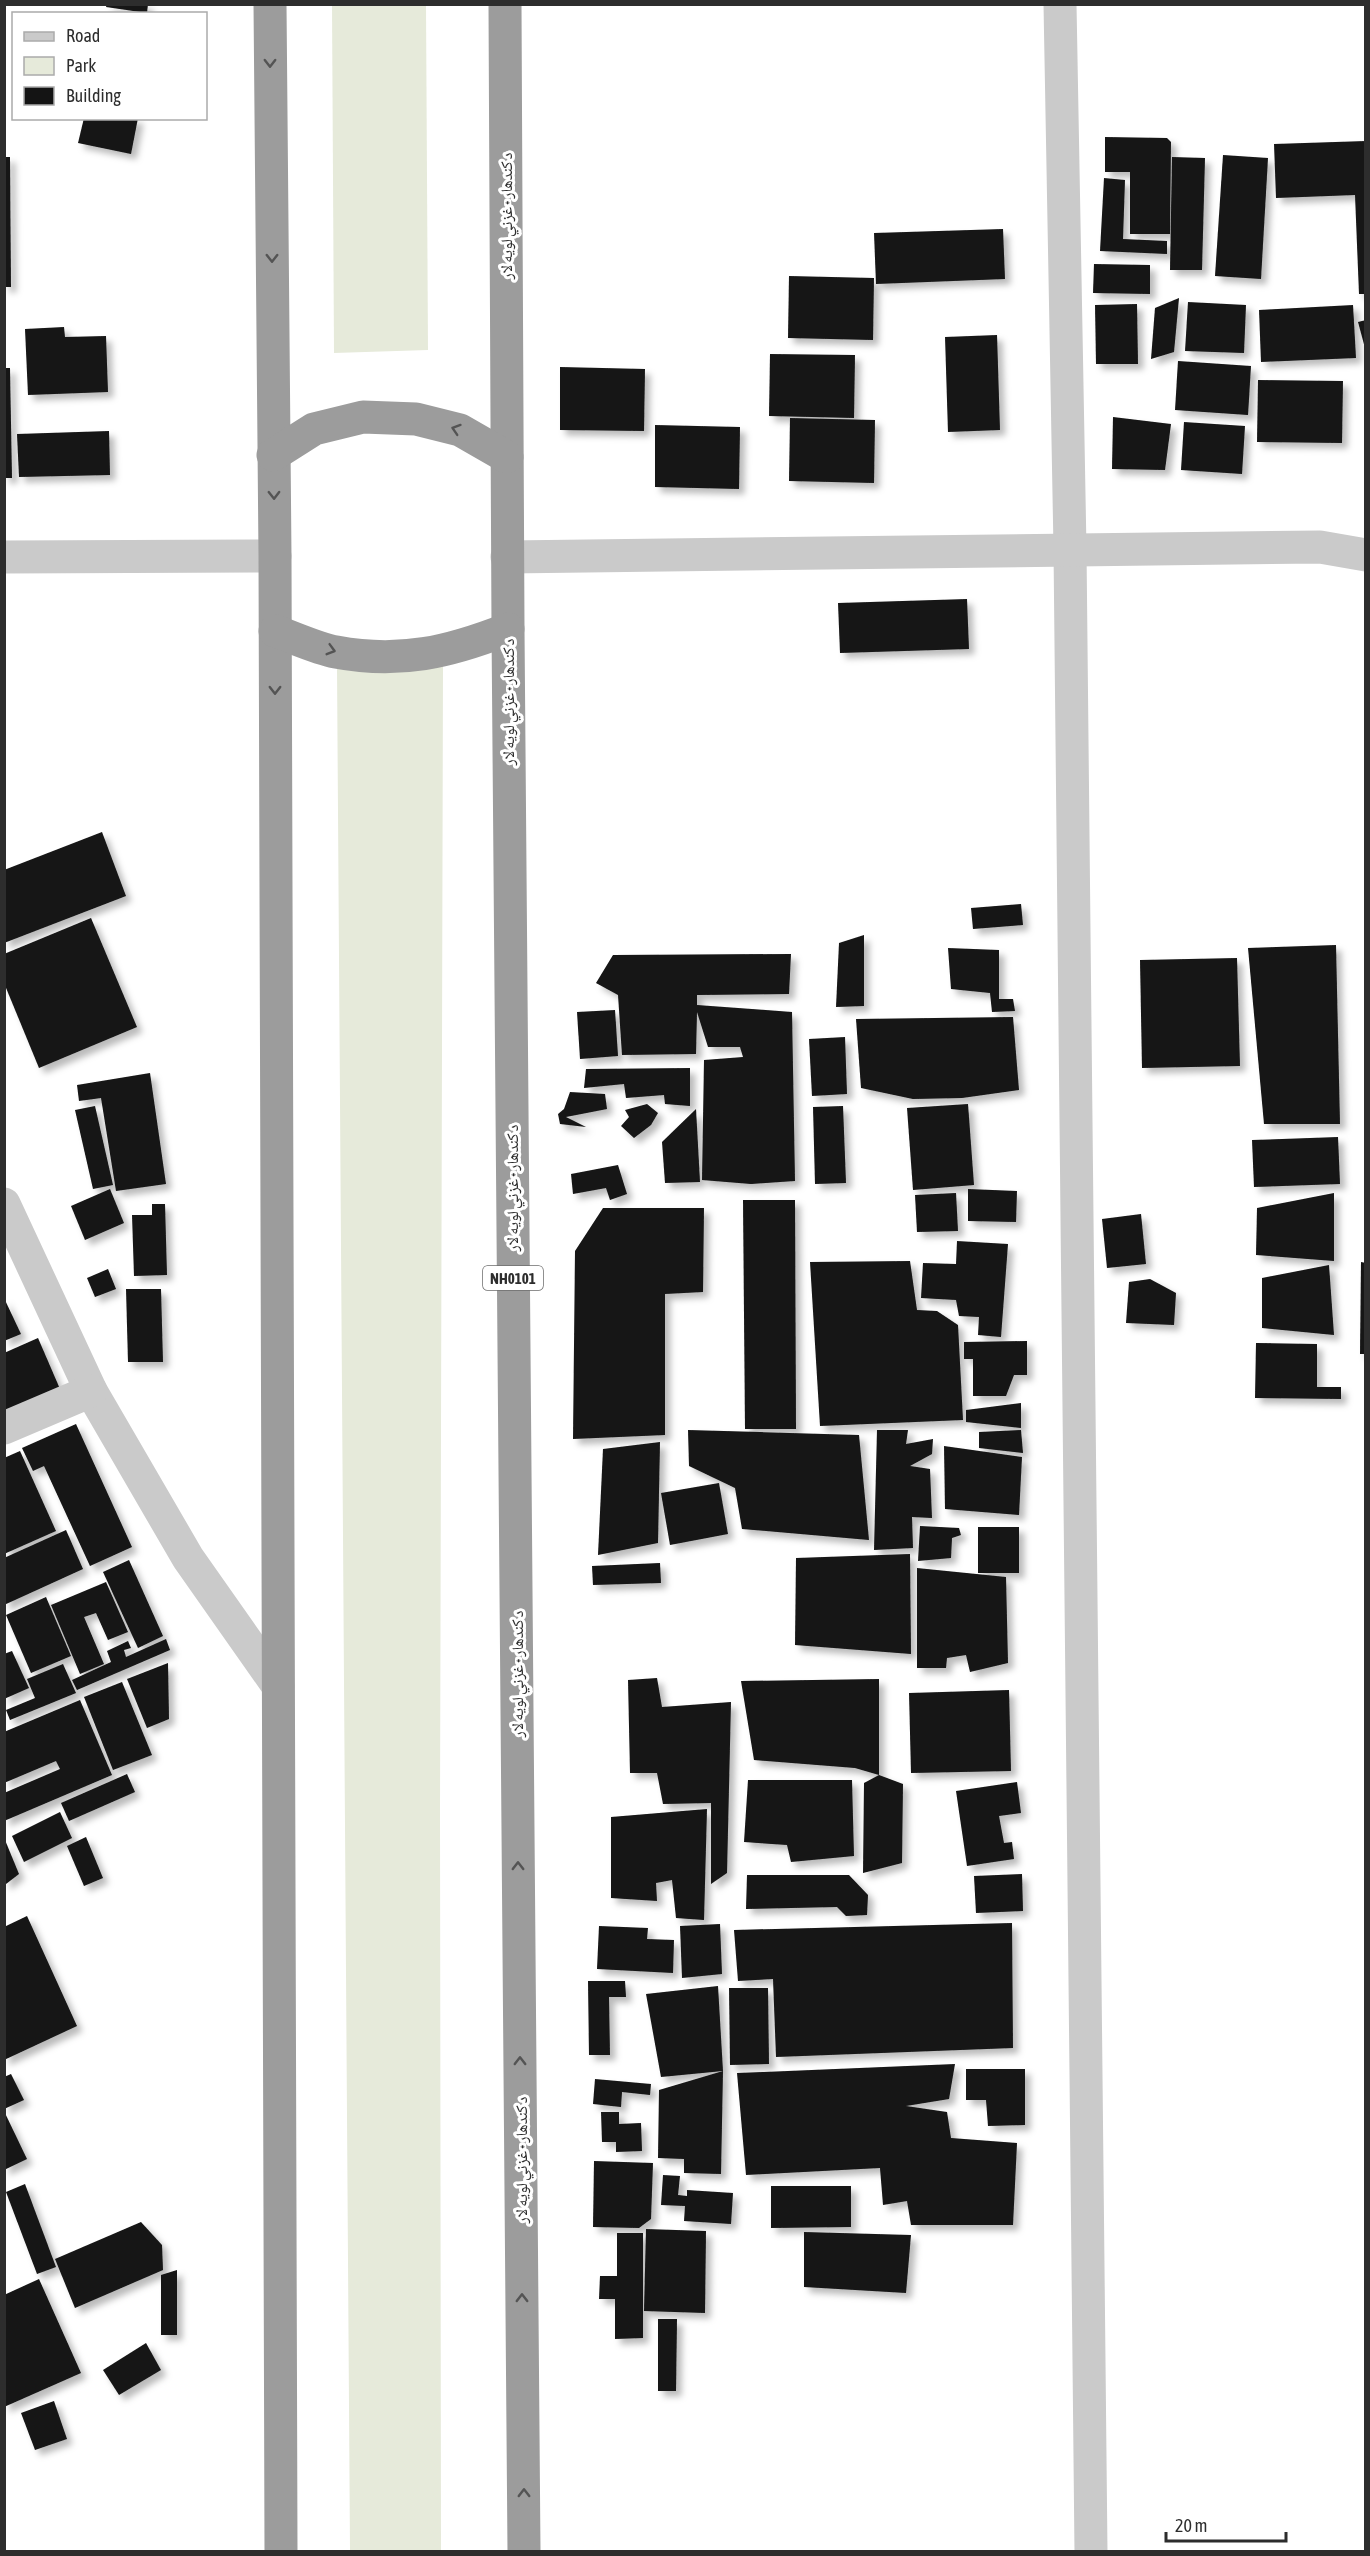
<svg xmlns="http://www.w3.org/2000/svg" width="1370" height="2556" font-family="'Asap Condensed','Noto Naskh Arabic',sans-serif">
<defs>
<filter id="shadow"><feDropShadow dx="5.5" dy="5.5" stdDeviation="3" flood-color="#0004"/></filter>
</defs>
<rect width="100%" height="100%" fill="#fff"/>
<g fill="#e6eada">
<polygon points="332,5 426,5 428,350 334,353"/>
<polygon points="443,665 440,1813 441,2551 350,2551 337,667"/>
</g>
<g fill="#141414" filter="url(#shadow)">
<polygon points="107,4 148,4 147,13 106,7"/>
<polygon points="84,118 138,118 131,154 78,143"/>
<polygon points="1105,137 1167,138 1171,142 1170,234 1130,234 1130,172 1105,172"/>
<polygon points="1366,141 1366,294 1359,294 1355,195 1276,198 1274,144"/>
<polygon points="1223,155 1268,158 1261,279 1215,276"/>
<polygon points="4,157 10,157 11,287 4,287"/>
<polygon points="1172,157 1205,158 1202,270 1170,270"/>
<polygon points="1104,178 1125,180 1123,239 1167,241 1167,254 1100,251"/>
<polygon points="1003,229 1005,279 876,284 874,233"/>
<polygon points="1094,264 1150,265 1150,294 1093,293"/>
<polygon points="789,276 874,278 873,340 788,338"/>
<polygon points="1179,298 1174,352 1151,359 1155,308"/>
<polygon points="1188,302 1246,305 1244,353 1185,351"/>
<polygon points="1137,304 1138,364 1096,364 1095,305"/>
<polygon points="1353,305 1356,358 1261,362 1259,310"/>
<polygon points="1366,320 1366,348 1365,348 1358,322"/>
<polygon points="64,327 65,337 106,336 108,392 28,395 25,329"/>
<polygon points="997,335 1000,430 948,432 945,337"/>
<polygon points="770,354 855,355 854,418 769,416"/>
<polygon points="1178,361 1251,366 1248,415 1175,410"/>
<polygon points="560,367 645,369 644,431 560,430"/>
<polygon points="4,368 10,368 12,478 4,478"/>
<polygon points="1258,380 1343,381 1342,443 1257,442"/>
<polygon points="1113,417 1171,424 1165,470 1112,469"/>
<polygon points="790,418 875,420 874,483 789,481"/>
<polygon points="1184,422 1245,426 1242,474 1181,470"/>
<polygon points="655,425 740,427 739,489 655,487"/>
<polygon points="109,431 110,475 19,477 17,434"/>
<polygon points="967,599 969,649 840,653 838,603"/>
<polygon points="102,832 126,896 4,943 4,870"/>
<polygon points="1021,904 1023,925 973,929 971,908"/>
<polygon points="91,918 137,1027 39,1068 4,983 4,954"/>
<polygon points="864,935 864,1006 836,1007 839,943"/>
<polygon points="1336,945 1340,1124 1264,1124 1248,948"/>
<polygon points="948,948 999,950 999,999 1013,999 1015,1011 992,1012 990,993 951,989"/>
<polygon points="791,954 789,994 697,995 697,1005 792,1012 795,1181 751,1184 702,1180 704,1060 743,1057 740,1047 708,1047 697,1012 696,1054 622,1055 618,995 596,983 613,955"/>
<polygon points="1237,958 1240,1066 1142,1068 1140,960"/>
<polygon points="615,1010 618,1056 580,1059 577,1012"/>
<polygon points="1013,1017 1019,1090 962,1098 913,1099 861,1088 856,1019"/>
<polygon points="845,1037 847,1094 812,1096 809,1039"/>
<polygon points="690,1068 690,1106 665,1104 664,1095 626,1098 624,1084 584,1088 586,1069"/>
<polygon points="150,1073 166,1184 116,1191 101,1098 79,1101 77,1085"/>
<polygon points="570,1092 605,1094 607,1109 566,1117 586,1127 560,1124 558,1114 564,1109"/>
<polygon points="647,1104 658,1113 651,1125 634,1138 621,1126 629,1117 625,1110"/>
<polygon points="968,1104 974,1185 913,1190 907,1108"/>
<polygon points="95,1106 113,1185 93,1189 75,1110"/>
<polygon points="843,1106 846,1183 815,1184 813,1107"/>
<polygon points="696,1109 700,1182 665,1183 662,1142"/>
<polygon points="1338,1137 1340,1184 1254,1187 1252,1140"/>
<polygon points="618,1165 627,1194 610,1200 606,1188 573,1194 571,1174"/>
<polygon points="110,1189 124,1223 85,1240 71,1206"/>
<polygon points="968,1189 1017,1191 1016,1222 968,1221"/>
<polygon points="956,1193 958,1231 917,1232 915,1195"/>
<polygon points="1334,1193 1334,1261 1256,1255 1257,1208"/>
<polygon points="743,1200 795,1200 796,1429 745,1429"/>
<polygon points="152,1204 165,1204 167,1275 134,1276 132,1215 152,1215"/>
<polygon points="603,1208 704,1208 703,1292 665,1294 665,1435 573,1439 575,1251"/>
<polygon points="1141,1214 1146,1264 1107,1268 1102,1219"/>
<polygon points="957,1241 1008,1244 1001,1337 978,1335 979,1317 959,1316 956,1300 921,1298 923,1263 956,1264"/>
<polygon points="910,1261 917,1310 937,1311 958,1325 963,1420 820,1426 810,1262"/>
<polygon points="1361,1262 1366,1263 1366,1354 1360,1354"/>
<polygon points="1329,1265 1334,1335 1262,1328 1262,1278"/>
<polygon points="108,1269 116,1289 95,1297 87,1278"/>
<polygon points="1150,1279 1176,1293 1174,1325 1126,1323 1129,1282"/>
<polygon points="126,1289 161,1289 163,1362 128,1362"/>
<polygon points="4,1298 21,1334 4,1341"/>
<polygon points="38,1338 60,1389 4,1413 4,1353"/>
<polygon points="1027,1341 1027,1375 1014,1375 1006,1396 973,1396 973,1359 964,1359 964,1342"/>
<polygon points="1256,1343 1317,1344 1317,1387 1341,1387 1341,1399 1255,1398"/>
<polygon points="1021,1403 1021,1428 966,1422 966,1410"/>
<polygon points="76,1424 132,1547 90,1566 44,1466 33,1471 22,1448"/>
<polygon points="688,1430 859,1435 869,1540 742,1529 735,1488 689,1466"/>
<polygon points="877,1430 908,1430 906,1444 933,1439 932,1454 910,1466 930,1469 932,1518 912,1517 913,1548 874,1550"/>
<polygon points="1021,1430 1023,1453 979,1448 979,1432"/>
<polygon points="660,1442 658,1543 598,1555 603,1449"/>
<polygon points="944,1446 1022,1457 1019,1515 945,1509"/>
<polygon points="20,1451 56,1531 4,1554 4,1458"/>
<polygon points="719,1483 728,1534 670,1545 661,1493"/>
<polygon points="920,1526 959,1528 961,1535 952,1538 951,1558 918,1561"/>
<rect x="978" y="1527" width="41" height="46"/>
<polygon points="66,1530 83,1569 4,1605 4,1558"/>
<polygon points="910,1554 911,1654 795,1645 796,1558"/>
<polygon points="129,1560 163,1636 138,1648 103,1572"/>
<polygon points="660,1563 661,1583 593,1585 592,1566"/>
<polygon points="917,1568 1006,1577 1008,1663 970,1672 966,1655 947,1658 946,1668 917,1668"/>
<polygon points="106,1582 128,1632 108,1640 96,1613 84,1617 104,1664 80,1674 51,1605"/>
<polygon points="46,1597 71,1656 31,1673 6,1615"/>
<polygon points="166,1639 170,1650 77,1690 72,1680 111,1662 107,1651 128,1641 131,1648 124,1650 126,1657"/>
<polygon points="12,1651 29,1688 4,1699 4,1654"/>
<polygon points="168,1663 169,1719 147,1728 127,1679"/>
<polygon points="63,1664 76,1693 10,1720 6,1710 35,1698 27,1679"/>
<polygon points="657,1678 662,1707 731,1702 727,1873 711,1884 711,1803 663,1804 657,1773 630,1773 628,1680"/>
<polygon points="879,1679 879,1775 903,1784 902,1863 863,1873 864,1783 879,1775 855,1768 754,1760 741,1681"/>
<polygon points="122,1682 152,1755 113,1770 84,1697"/>
<polygon points="1009,1690 1011,1771 911,1773 909,1693"/>
<polygon points="80,1700 112,1775 4,1821 4,1793 60,1769 56,1761 4,1783 4,1732"/>
<polygon points="127,1774 135,1792 69,1821 61,1803"/>
<polygon points="748,1780 852,1780 854,1856 791,1862 787,1845 744,1842"/>
<polygon points="1017,1782 1021,1813 999,1816 1004,1843 1012,1842 1014,1859 967,1866 956,1791"/>
<polygon points="707,1809 704,1920 676,1918 672,1880 656,1883 657,1901 611,1898 611,1817"/>
<polygon points="60,1812 72,1838 24,1862 12,1836"/>
<polygon points="86,1837 103,1878 84,1886 67,1846"/>
<polygon points="5,1840 19,1874 6,1884 4,1882"/>
<polygon points="1022,1874 1023,1911 976,1913 974,1876"/>
<polygon points="747,1875 849,1875 868,1895 867,1915 846,1916 837,1907 746,1909"/>
<polygon points="27,1916 77,2026 4,2060 4,1927"/>
<polygon points="1012,1923 1013,2048 776,2057 773,1979 738,1981 734,1930"/>
<polygon points="720,1924 722,1974 682,1978 680,1926"/>
<polygon points="599,1926 648,1928 647,1939 674,1940 673,1973 597,1969"/>
<polygon points="588,1981 625,1981 626,1997 609,1997 610,2055 589,2055"/>
<polygon points="718,1986 723,2071 721,2174 684,2173 684,2159 658,2158 659,2090 723,2071 661,2077 646,1994"/>
<polygon points="729,1988 768,1988 769,2064 730,2065"/>
<polygon points="955,2064 949,2099 906,2106 947,2112 951,2138 1017,2143 1013,2225 911,2225 907,2201 883,2205 880,2168 746,2175 737,2073"/>
<polygon points="966,2069 1025,2069 1025,2125 988,2126 986,2100 966,2100"/>
<polygon points="11,2074 24,2100 4,2109 4,2077"/>
<polygon points="595,2079 651,2084 650,2095 622,2092 621,2107 593,2104"/>
<polygon points="4,2111 27,2159 4,2170"/>
<polygon points="601,2112 619,2112 619,2124 641,2123 642,2151 616,2152 616,2142 602,2142"/>
<polygon points="594,2161 653,2163 651,2219 639,2228 593,2227"/>
<polygon points="663,2175 680,2176 678,2195 687,2196 687,2190 733,2193 731,2224 684,2221 685,2206 661,2205"/>
<polygon points="25,2184 56,2267 37,2274 6,2192"/>
<polygon points="771,2186 851,2186 851,2227 771,2228"/>
<polygon points="141,2222 162,2245 163,2270 75,2308 55,2259"/>
<polygon points="646,2229 706,2231 705,2313 644,2311"/>
<polygon points="804,2232 911,2235 906,2293 804,2287"/>
<polygon points="617,2233 643,2233 643,2338 615,2339 615,2299 599,2299 600,2276 617,2276"/>
<polygon points="177,2270 177,2335 161,2335 161,2275"/>
<polygon points="39,2279 81,2373 4,2407 4,2295"/>
<polygon points="658,2319 677,2319 676,2391 658,2391"/>
<polygon points="146,2343 161,2370 119,2395 103,2370"/>
<polygon points="54,2401 67,2439 35,2450 21,2413"/>
</g>
<g fill="none" stroke-linecap="round" stroke-linejoin="round">
<g stroke="#cacaca" stroke-width="33">
<polyline points="1060,4 1070,549 1091,2552"/>
<polyline points="4,557 275,556"/>
<polyline points="507,557 1320,547 1366,555"/>
<polyline points="4,1204 91,1391 188,1558 278,1686"/>
<polyline points="4,1428 91,1391"/>
</g>
<g stroke="#9c9c9c" stroke-width="33">
<polyline points="270,4 275,556 281,2552"/>
<polyline points="505,4 508,629 524,2552"/>
<polyline points="273,455 314,429 363,417 416,419 460,430 507,457"/>
<path d="M275,631C295,638 316,648 336,652C400,664 449,652 508,629"/>
</g>
</g>
<defs><path id="oneway-chevron" d="M-2-3.5L2.5 0L-2 3.5" fill="none" stroke-width="1.6" stroke-linecap="round" stroke-linejoin="round" transform="scale(1.5)"/></defs>
<g stroke="#545454">
<use href="#oneway-chevron" transform="translate(270 63) rotate(90)"/>
<use href="#oneway-chevron" transform="translate(272 258) rotate(90)"/>
<use href="#oneway-chevron" transform="translate(456 429) rotate(-162)"/>
<use href="#oneway-chevron" transform="translate(274 495) rotate(89)"/>
<use href="#oneway-chevron" transform="translate(331 650) rotate(16)"/>
<use href="#oneway-chevron" transform="translate(275 690) rotate(90)"/>
<use href="#oneway-chevron" transform="translate(518 1866) rotate(-90)"/>
<use href="#oneway-chevron" transform="translate(520 2061) rotate(-90)"/>
<use href="#oneway-chevron" transform="translate(522 2298) rotate(-90)"/>
<use href="#oneway-chevron" transform="translate(524 2493) rotate(-90)"/>
</g>
<g text-anchor="middle" dominant-baseline="central" stroke-width="6" stroke-linejoin="round" paint-order="stroke">
<rect fill="#fff" stroke="#6c6c6c" stroke-width="1.5" x="483" y="1266" width="60" height="24" rx="4.5"/>
<g font-size="15" font-weight="bold" fill="#2d2d2d">
<text x="513" y="1278">NH0101</text>
</g>
<g font-size="16" fill="#2d2d2d" stroke="#fff">
<text transform="translate(506 216) rotate(-90)">د کندهار - غزني لويه لار</text>
<text transform="translate(508 702) rotate(-90)">د کندهار - غزني لويه لار</text>
<text transform="translate(512 1188) rotate(-90)">د کندهار - غزني لويه لار</text>
<text transform="translate(517 1674) rotate(-90)">د کندهار - غزني لويه لار</text>
<text transform="translate(521 2160) rotate(-90)">د کندهار - غزني لويه لار</text>
</g>
</g>
<rect width="1370" height="2556" fill="none" stroke="#2d2d2d" stroke-width="12"/>
<rect x="12" y="12" width="195" height="108" fill="#ffffff" stroke="#ababab" stroke-width="1.5"/>
<rect x="24" y="32" width="30" height="9" fill="#cacaca" stroke="#ababab" stroke-width="1.5"/>
<text x="66" y="42" font-size="18" fill="#2d2d2d">Road</text>
<rect x="24" y="57" width="30" height="18" fill="#e6eada" stroke="#ababab" stroke-width="1.5"/>
<text x="66" y="72" font-size="18" fill="#2d2d2d">Park</text>
<rect x="24" y="87" width="30" height="18" fill="#141414" stroke="#ababab" stroke-width="1.5"/>
<text x="66" y="102" font-size="18" fill="#2d2d2d">Building</text>
<path d="M1166 2532v9h120v-9" fill="none" stroke="#2d2d2d" stroke-width="3"/>
<text x="1175" y="2532" font-size="18" fill="#2d2d2d" stroke="#ffffff" stroke-width="4.5" paint-order="stroke">20 m</text>
</svg>
